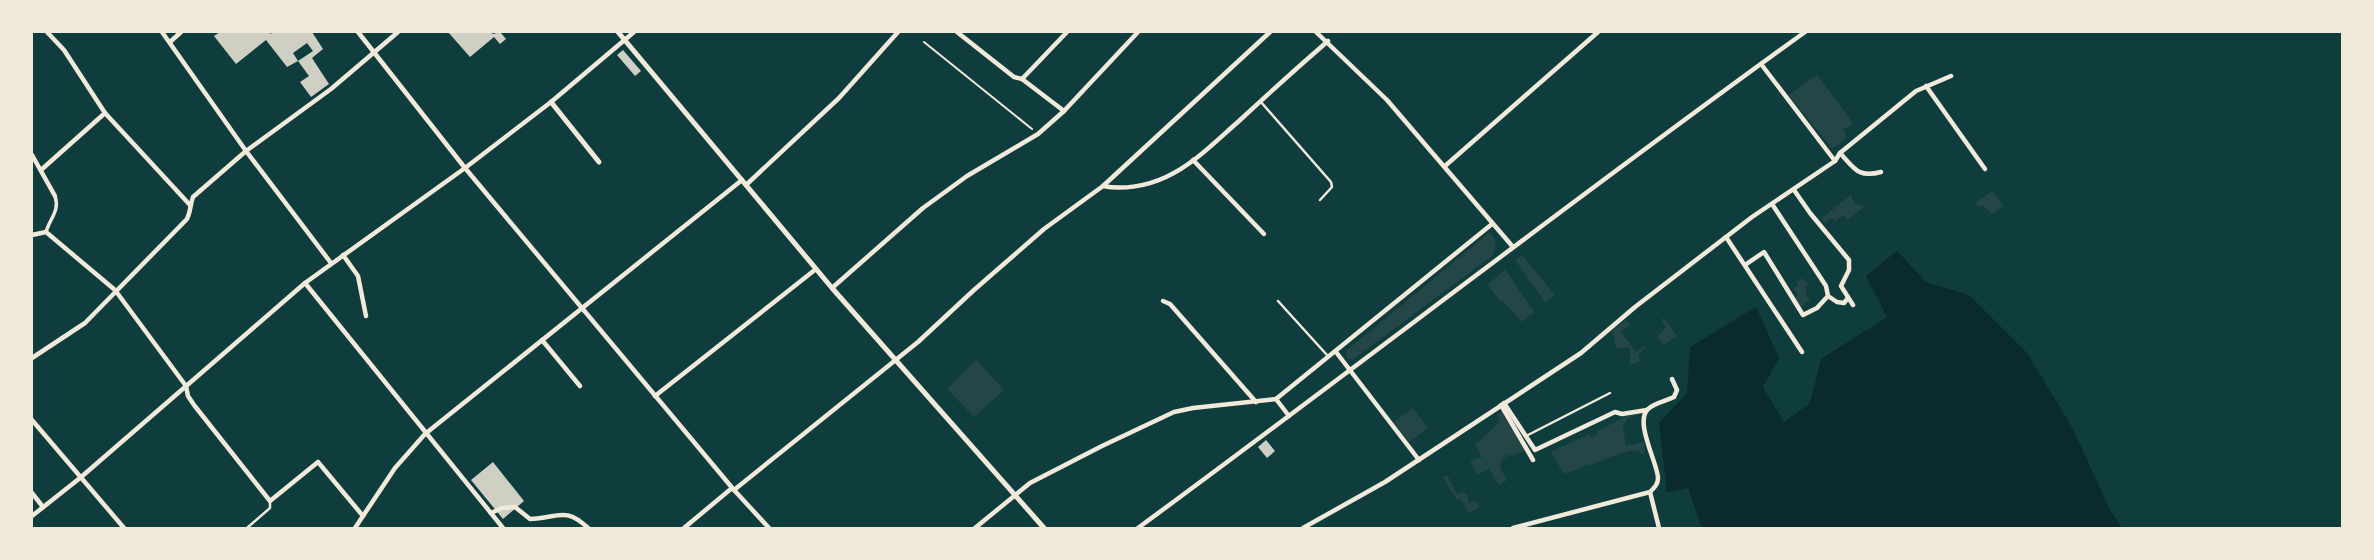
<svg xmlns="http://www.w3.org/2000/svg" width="2374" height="560" font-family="'DM Sans',sans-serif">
<rect width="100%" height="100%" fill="#0f3d3e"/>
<g fill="#244646">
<polygon points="1817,75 1853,123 1843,130 1847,137 1832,149 1789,95"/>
<polygon points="1993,191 2003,206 1992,214 1983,205 1979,207 1975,203"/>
<polygon points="1851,195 1854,203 1864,207 1847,220 1843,215 1835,221 1832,218 1825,223 1821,219"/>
<path d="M1489,233C1497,238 1497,248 1492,256L1352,360L1347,358L1346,351Z"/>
<polygon points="1522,255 1555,295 1545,302 1515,260"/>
<polygon points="1505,269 1534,312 1522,322 1503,301 1500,301 1488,285"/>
<polygon points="1803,278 1808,285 1805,287 1807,290 1805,292 1810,300 1800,307 1794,298 1798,295 1794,288 1798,285 1797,282"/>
<polygon points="1664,318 1677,336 1663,345 1657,337 1666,327 1661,320"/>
<polygon points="1626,320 1630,325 1621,332 1636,352 1644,346 1646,347 1638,355 1640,361 1630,365 1630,347 1616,348 1613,330"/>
<polygon points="976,360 1004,390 974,417 947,389"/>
<polygon points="1413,408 1428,428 1409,442 1394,422"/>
<polygon points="1502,412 1525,451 1511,456 1509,454 1501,461 1500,468 1507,480 1499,485 1489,468 1478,475 1470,461 1482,457 1475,445 1500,422 1497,415"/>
<path d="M1636,415L1627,418L1623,426L1626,446L1644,442L1645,453L1641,454L1638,450C1622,451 1604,460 1588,466L1586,463L1585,466L1564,474L1551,452L1589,434L1591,438L1598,434L1597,431L1627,416Z"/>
<polygon points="1447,475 1457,494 1462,492 1467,494 1469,503 1475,500 1479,507 1469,513 1460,498 1457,500 1443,477"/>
</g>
<polygon fill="#0a2a2b" points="1897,251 1926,282 1969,295 2027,353 2073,429 2110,510 2122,528 1702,528 1688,488 1667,492 1659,423 1687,393 1690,347 1756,307 1779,358 1763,387 1784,422 1810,403 1821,359 1887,317 1866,276"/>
<g fill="#cfcfc3" fill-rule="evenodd">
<path d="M220,32H271L270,34L274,32H312L323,49L312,58L329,84L311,97L300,82L309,76L298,61L287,67L266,40L236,64L214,36ZM307,43L313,51L298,61L293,53Z"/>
<polygon points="448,32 490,32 493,34 500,32 506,39 500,44 494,37 470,57"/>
<polygon points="623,50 641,71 635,76 617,55"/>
<polygon points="1266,440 1275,451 1267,458 1258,447"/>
<polygon points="493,462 524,501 503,519 471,480"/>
</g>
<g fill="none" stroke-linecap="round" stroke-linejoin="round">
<polyline stroke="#f1e9da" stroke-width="2" points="924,42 1032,129"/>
<g stroke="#f1e9da" stroke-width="2.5">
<polyline points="1260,101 1331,182 1332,187 1320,200"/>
<polyline points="1278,301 1327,355"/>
<polyline points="1526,436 1610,393"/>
<polyline points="247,528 270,508 270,501"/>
</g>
<path stroke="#f1e9da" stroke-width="3.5" d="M46,232C50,218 60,211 55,196"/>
<g stroke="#f1e9da" stroke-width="4.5">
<polyline points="47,32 64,50 105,113 190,205"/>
<polyline points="162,32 246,151 331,263"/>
<polyline points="358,32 465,168 734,490 769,528"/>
<polyline points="957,32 1014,77 1022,79 1064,111"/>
<polyline points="1316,32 1387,100 1513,247"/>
<polyline points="170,42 181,32"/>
<polyline points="1761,64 1835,161"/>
<polyline points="1022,79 1067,32"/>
<polyline points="1926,86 1985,169"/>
<path d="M1840,153C1855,169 1858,178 1881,172"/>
<polyline points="32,155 55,196"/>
<polyline points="1193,160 1264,234"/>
<polyline points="1445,166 1598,32"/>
<polyline points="41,170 105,113"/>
<polyline points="746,185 839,98 898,32"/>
<path d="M1103,186C1123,190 1147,186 1166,177C1194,164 1216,141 1239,121C1268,94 1298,67 1328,41"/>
<polyline points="1794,190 1810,213 1849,260 1849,270 1841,286 1853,305"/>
<polyline points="32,235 46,232 115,290 186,386 188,396 194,405 270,501 318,462 363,516"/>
<polyline points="1726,237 1802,352"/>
<polyline points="343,255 358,276 366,316"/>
<polyline points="1745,265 1764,252 1803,315 1817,308 1828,296 1826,286 1772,204"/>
<polyline points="305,283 503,528"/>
<polyline points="832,288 923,208 967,176 1038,134 1064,111 1138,32"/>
<polyline points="1828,296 1837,302 1844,303 1848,298"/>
<polyline points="1163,301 1170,304 1256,402"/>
<polyline points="542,340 580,386"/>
<polyline points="1336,352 1419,460"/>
<path d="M32,358L85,323L187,219C191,211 190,205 193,197L246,151L331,89L398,32"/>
<polyline points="655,396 816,269"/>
<polyline points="1276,399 1289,416"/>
<polyline points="1504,403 1535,450 1615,412 1622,414 1647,410"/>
<polyline points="1501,405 1533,460"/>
<polyline points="32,420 124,528"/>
<polyline points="734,490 918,342 974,290 1044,229 1103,186 1270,32"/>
<polyline points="1650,492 1659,528"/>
<polyline points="32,493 43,507"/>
<path d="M491,513L502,508L515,507L530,519C558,518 565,506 588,528"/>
<polyline points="32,516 80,478 305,283 465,168 551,102 634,32"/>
<polyline points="355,528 395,468 425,434 742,180"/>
<polyline points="684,528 732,488"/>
<polyline points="975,528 1030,483 1102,446 1174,412 1193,408 1276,399 1492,224"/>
<path d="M1138,528C1361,364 1580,194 1805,32"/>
<polyline points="1303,528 1385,482 1581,353 1635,307 1752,217 1835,161 1840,153 1916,91 1951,76"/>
<path d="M1513,528L1650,492C1655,487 1658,484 1658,478C1658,464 1634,422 1648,409C1654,403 1666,401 1674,397L1677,390L1672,379"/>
</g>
<g stroke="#f1e9da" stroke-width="5">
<polyline points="618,32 832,288 1044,528"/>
<polyline points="551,102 599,162"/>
</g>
</g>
<rect width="2374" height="560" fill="none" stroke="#f1e9da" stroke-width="66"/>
</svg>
